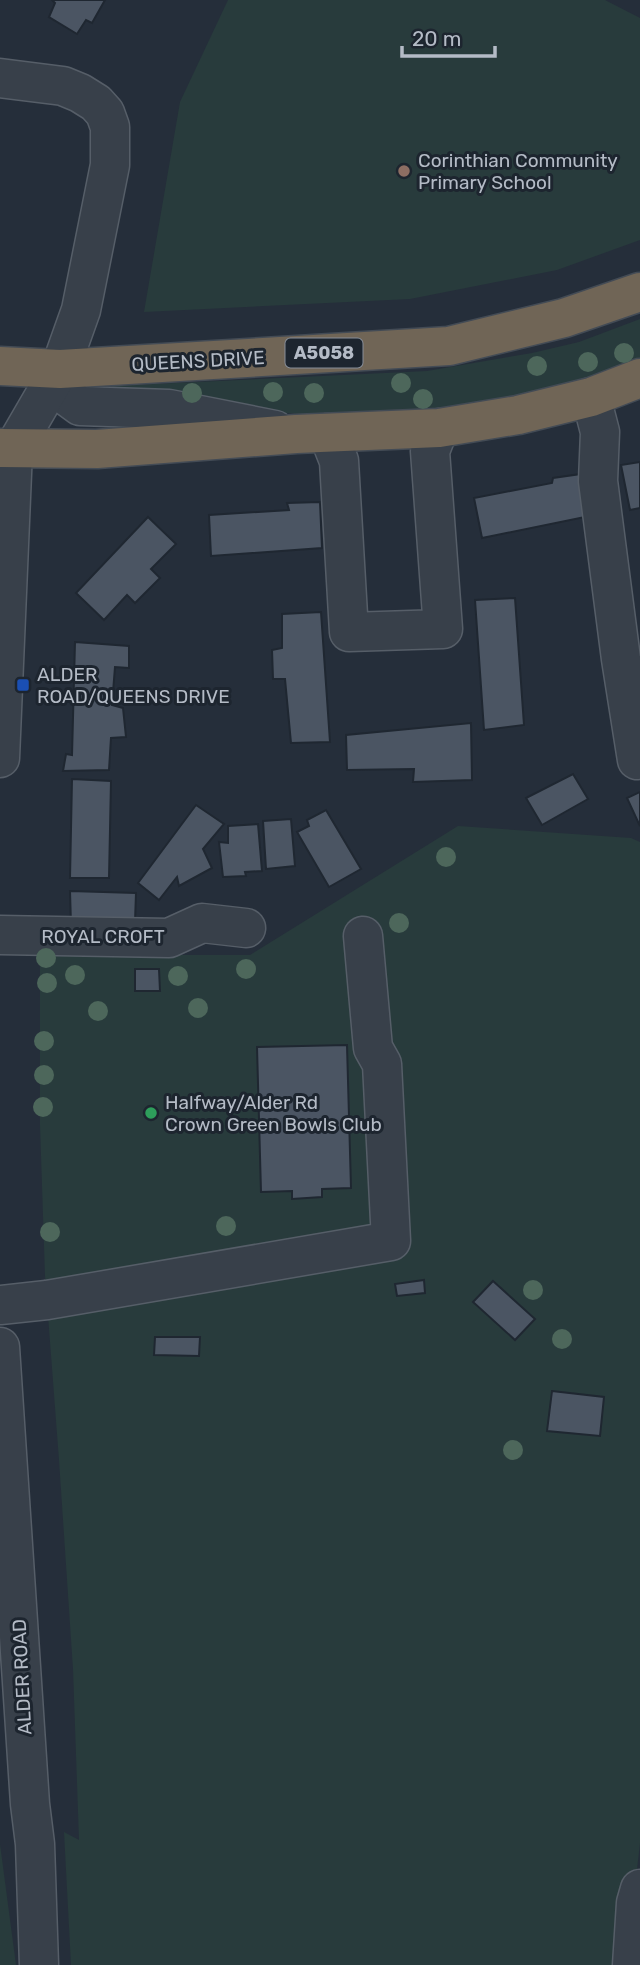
<svg xmlns="http://www.w3.org/2000/svg" width="640" height="1965" font-family="Rubik,sans-serif">
<rect width="100%" height="100%" fill="#252e3a"/>
<g fill="#283b3c">
<polygon points="228,0 605,0 640,18 640,240 557,270 410,299 144,312 180,102"/>
<polygon points="640,319 640,360 588,379 460,408 316,415 112,402 112,386 427,371 532,353 579,342"/>
<polygon points="458,826 631,838 640,842 640,1843 626,1965 71,1965 64,1832 79,1840 73,1669 59,1460 45,1276 40,1125 40,955 250,955"/>
<polygon points="0,1844 16,1965 0,1965"/>
</g>
<g fill="#4b5563" stroke="#1f2731" stroke-width="2">
<polygon points="52,0 105,0 92,23 86,20 77,34 49,17 55,3"/>
<polygon points="640,462 640,508 630,510 621,465"/>
<polygon points="581,474 585,517 482,538 474,498 552,483 553,478"/>
<polygon points="320,502 322,548 211,556 209,515 289,510 287,503"/>
<polygon points="148,517 176,544 151,569 160,578 135,603 127,595 104,620 76,593"/>
<polygon points="515,598 524,725 484,730 475,600"/>
<polygon points="321,612 330,742 291,743 285,679 273,679 272,650 282,648 282,614"/>
<polygon points="75,642 129,646 129,668 115,667 112,705 123,708 126,737 111,738 109,770 63,771 66,754 72,755"/>
<polygon points="471,723 472,780 413,782 414,769 347,770 346,735"/>
<polygon points="573,774 588,799 542,825 526,798"/>
<polygon points="72,779 111,781 109,878 70,878"/>
<polygon points="640,792 640,826 627,798"/>
<polygon points="196,805 224,824 203,849 212,868 179,886 177,877 159,900 138,883"/>
<polygon points="326,810 361,869 329,887 297,832 309,826 307,820"/>
<polygon points="291,819 295,866 266,869 263,821"/>
<polygon points="258,824 262,871 245,872 246,876 223,877 219,842 228,843 228,826"/>
<polygon points="70,891 136,893 135,922 71,925"/>
<polygon points="135,969 159,969 160,991 135,991"/>
<polygon points="347,1045 351,1188 322,1189 322,1197 292,1199 292,1191 261,1192 257,1047"/>
<polygon points="424,1280 425,1293 397,1296 395,1284"/>
<polygon points="493,1281 535,1319 515,1340 473,1302"/>
<polygon points="155,1337 200,1337 199,1356 154,1355"/>
<polygon points="552,1391 604,1397 600,1436 547,1431"/>
</g>
<g fill="none" stroke-linecap="round" stroke-linejoin="round">
<g stroke="#565e68" stroke-width="41">
<g id="minor">
<polyline points="0,78 63,86 80,93 96,103 105,113 110,127 110,165 81,310 60,369 65,395 80,406 169,409 275,430"/>
<polyline points="591,397 600,432 598,481 621,659 637,760"/>
<polyline points="328,433 339,461 349,632 443,629 430,451 439,428"/>
<polyline points="0,758 13,450 60,369"/>
<polyline points="0,935 169,938 202,923 246,928"/>
<polyline points="0,1305 47,1300 391,1241 382,1064 373,1048 363,936"/>
<polyline points="0,1347 30,1804 35,1844 39,1965"/>
<polyline points="632,1965 636,1903 640,1889"/>
</g>
</g>
<g stroke="#434b55" stroke-width="41">
<g id="highway">
<polyline points="0,366 60,369 449,346 564,318 640,292"/>
<polyline points="0,448 97,449 296,434 439,428 518,415 591,397 640,378"/>
</g>
</g>
<use href="#minor" stroke="#38404a" stroke-width="38"/>
<use href="#highway" stroke="#706556" stroke-width="38"/>
</g>
<g fill="#4d675b">
<circle cx="624" cy="353" r="10"/>
<circle cx="588" cy="362" r="10"/>
<circle cx="537" cy="366" r="10"/>
<circle cx="401" cy="383" r="10"/>
<circle cx="273" cy="392" r="10"/>
<circle cx="192" cy="393" r="10"/>
<circle cx="314" cy="393" r="10"/>
<circle cx="423" cy="399" r="10"/>
<circle cx="446" cy="857" r="10"/>
<circle cx="399" cy="923" r="10"/>
<circle cx="46" cy="958" r="10"/>
<circle cx="246" cy="969" r="10"/>
<circle cx="75" cy="975" r="10"/>
<circle cx="178" cy="976" r="10"/>
<circle cx="47" cy="983" r="10"/>
<circle cx="198" cy="1008" r="10"/>
<circle cx="98" cy="1011" r="10"/>
<circle cx="44" cy="1041" r="10"/>
<circle cx="44" cy="1075" r="10"/>
<circle cx="43" cy="1107" r="10"/>
<circle cx="226" cy="1226" r="10"/>
<circle cx="50" cy="1232" r="10"/>
<circle cx="533" cy="1290" r="10"/>
<circle cx="562" cy="1339" r="10"/>
<circle cx="513" cy="1450" r="10"/>
</g>
<circle fill="#8d6e63" stroke="#1d252f" stroke-width="2.5" cx="404" cy="171" r="7"/>
<rect fill="#1a4fb4" stroke="#1d252f" stroke-width="2.5" x="16" y="678" width="14" height="14" rx="3.5"/>
<circle fill="#2e9e5b" stroke="#1d252f" stroke-width="2.5" cx="151" cy="1113" r="7"/>
<g text-anchor="middle" dominant-baseline="central" stroke-width="6" stroke-linejoin="round" paint-order="stroke">
<rect fill="#1d252f" stroke="#878e99" stroke-width="2" x="285.5" y="338.5" width="77" height="29" rx="5"/>
<g font-size="18" font-weight="bold" fill="#b4bbc6">
<text x="324" y="353">A5058</text>
</g>
<g font-size="19" fill="#b4bbc6" stroke="#1d252f" text-anchor="start">
<text x="418" y="160">Corinthian Community<tspan x="418" dy="22">Primary School</tspan></text>
<text x="37" y="674">ALDER<tspan x="37" dy="22">ROAD/QUEENS DRIVE</tspan></text>
<text x="165" y="1102">Halfway/Alder Rd<tspan x="165" dy="22">Crown Green Bowls Club</tspan></text>
</g>
<g font-size="19" fill="#b4bbc6" stroke="#1d252f">
<text transform="translate(198 361) rotate(-3)">QUEENS DRIVE</text>
<text x="103" y="936">ROYAL CROFT</text>
<text transform="translate(22 1677) rotate(-93)">ALDER ROAD</text>
</g>
</g>
<path d="M402 46v10h93v-10" fill="none" stroke="#b4bbc6" stroke-width="3.5"/>
<text x="412" y="46" font-size="21" fill="#b4bbc6" stroke="#1d252f" stroke-width="5" paint-order="stroke">20 m</text>
</svg>
